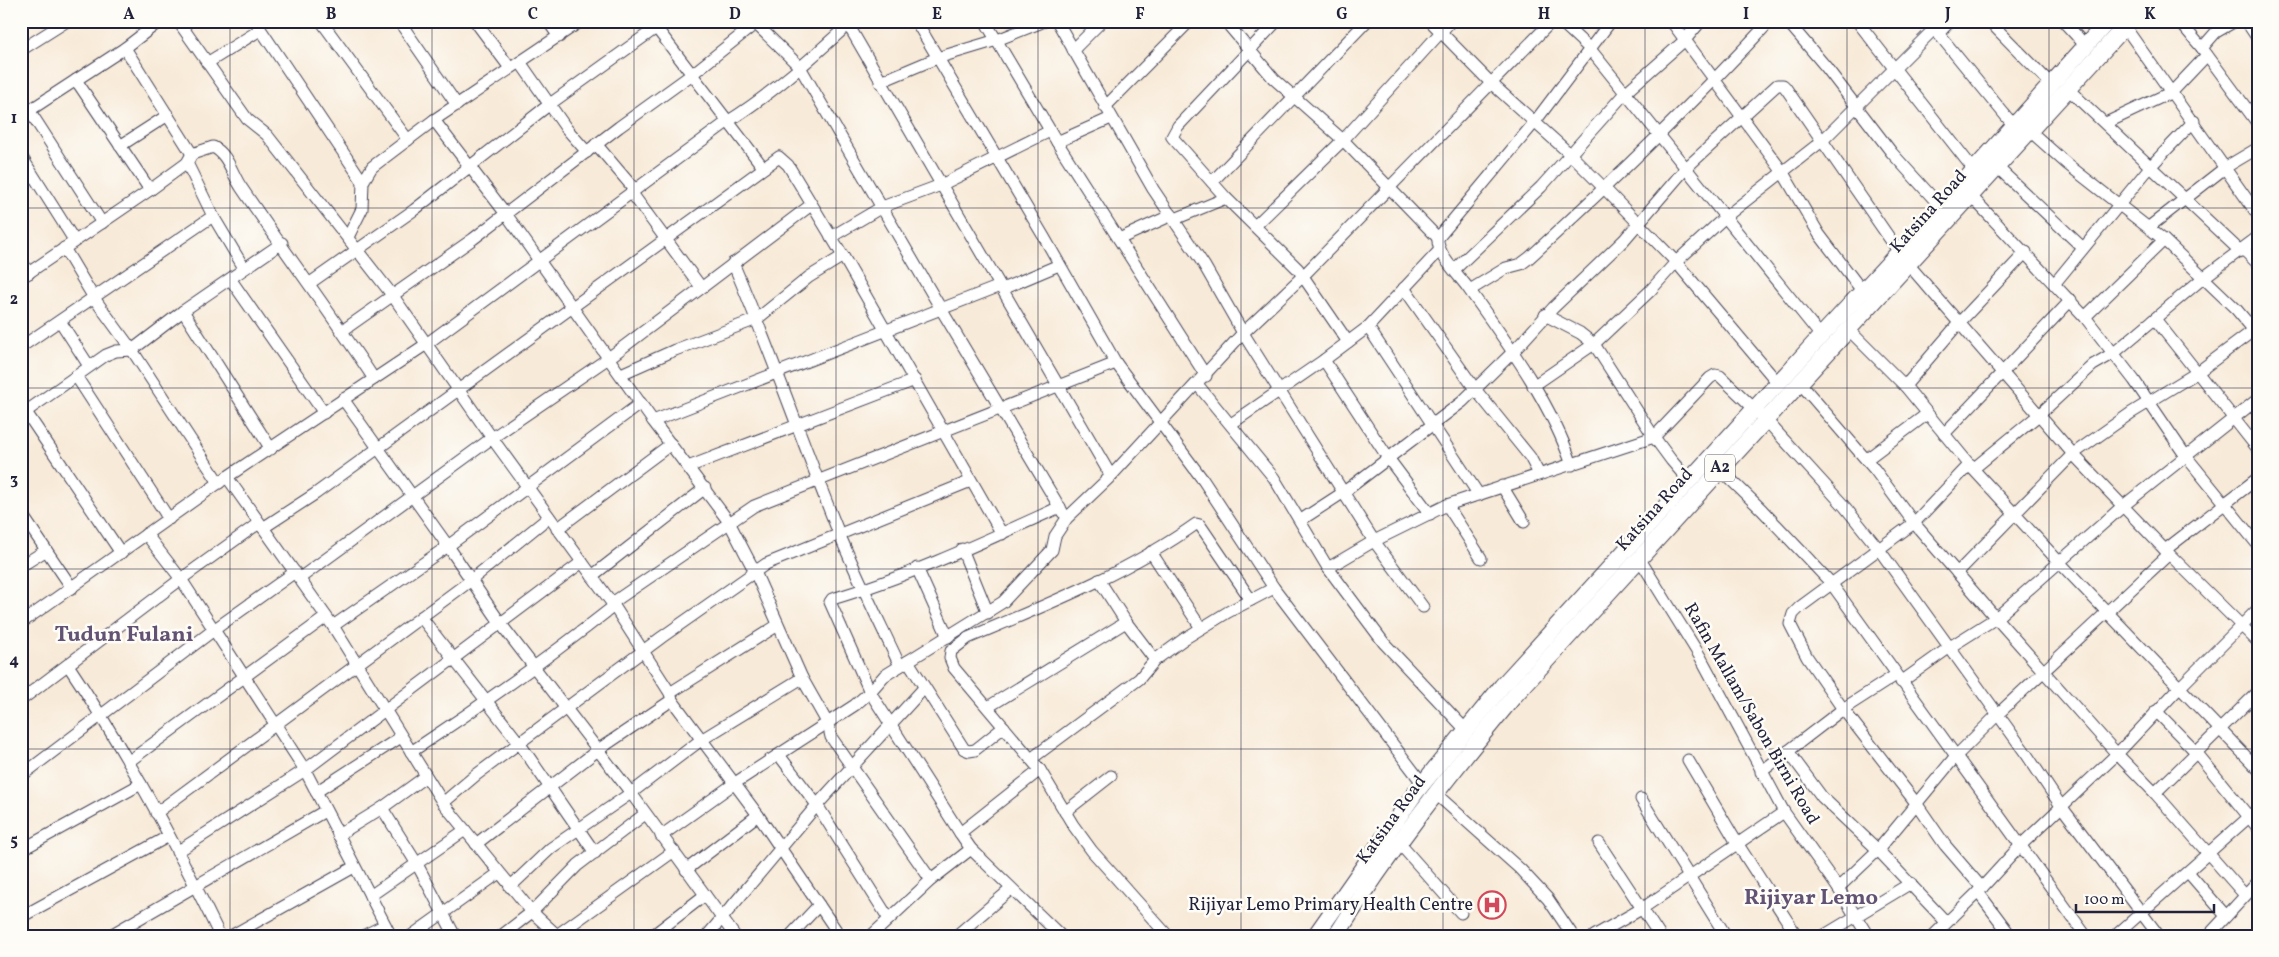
<svg xmlns="http://www.w3.org/2000/svg" width="2279" height="957" font-family="Vollkorn,serif">
<rect width="100%" height="100%" fill="#fdfcf7"/>
<filter id="ink" filterUnits="userSpaceOnUse"><feTurbulence type="fractalNoise" baseFrequency=".02" numOctaves="2"/><feDisplacementMap in="SourceGraphic" scale="10" xChannelSelector="R" yChannelSelector="G"/><feConvolveMatrix kernelMatrix="1 2 1 2 8 2 1 2 1" color-interpolation-filters="sRGB"/></filter>
<filter id="wash" filterUnits="userSpaceOnUse"><feTurbulence type="fractalNoise" baseFrequency=".0096" numOctaves="4" result="noise"/><feDisplacementMap in="SourceGraphic" scale="20" xChannelSelector="R" yChannelSelector="G"/><feGaussianBlur stdDeviation="1.12" result="paint"/><feColorMatrix in="noise" values="0 0 0 0 0 0 0 0 0 0 0 0 0 0 0 0 0 1.4 0 .05"/><feComposite in="paint" operator="in"/></filter>
<g filter="url(#wash)">
<rect width="100%" height="100%" fill="#f8ead8"/>
</g>
<g filter="url(#ink)">
<g fill="none" stroke-linecap="round" stroke-linejoin="round">
<g stroke="#424053" stroke-width="13">
<g id="minor">
<polyline points="178,21 247,119 267,135 393,296 492,438 614,606 670,693 672,700 758,815 840,936"/>
<polyline points="255,21 363,182"/>
<polyline points="321,21 408,140"/>
<polyline points="399,21 457,105"/>
<polyline points="475,21 510,68"/>
<polyline points="548,21 559,37"/>
<polyline points="651,21 763,167"/>
<polyline points="753,21 800,67 941,309 1063,513"/>
<polyline points="846,21 1111,476"/>
<polyline points="916,21 1044,237 1116,363 1203,480 1274,588 1423,784"/>
<polyline points="985,21 1057,142 1206,376"/>
<polyline points="1057,21 1153,189 1204,265 1243,333 1374,541 1423,607"/>
<polyline points="1225,21 1274,79 1343,140 1438,238"/>
<polyline points="1277,21 1178,126 1172,137 1226,198 1298,269 1348,342"/>
<polyline points="1430,21 1491,83 1570,154 1605,189 1676,262 1778,383"/>
<polyline points="1560,21 1590,49 1821,336"/>
<polyline points="1671,21 1782,171 1819,234 1863,292"/>
<polyline points="1787,21 1826,67 1892,153 1941,207"/>
<polyline points="1857,21 1974,170"/>
<polyline points="1928,21 2014,126"/>
<polyline points="1989,21 2051,84"/>
<polyline points="2063,21 2086,46"/>
<polyline points="2179,21 2202,48 2258,124"/>
<polyline points="2246,21 2258,39"/>
<polyline points="2125,27 2258,215"/>
<polyline points="1938,34 1950,21"/>
<polyline points="125,48 192,154"/>
<polyline points="2202,48 2216,32 2235,21"/>
<polyline points="21,50 67,21"/>
<polyline points="1073,50 1102,21"/>
<polyline points="520,62 566,128 587,152"/>
<polyline points="207,63 260,30"/>
<polyline points="76,80 150,190"/>
<polyline points="880,82 937,58 997,40 1045,21"/>
<polyline points="2068,89 2239,250 2246,252 2258,264"/>
<polyline points="1105,107 1190,21"/>
<polyline points="29,110 102,223"/>
<polyline points="21,116 125,48 160,21"/>
<polyline points="434,120 506,214 653,421 729,522 755,572 802,678 828,724 831,737 931,880"/>
<polyline points="2106,123 2172,92 2207,55"/>
<polyline points="2029,130 2067,164 2164,240 2236,309 2258,335"/>
<polyline points="1057,142 1111,118"/>
<polyline points="596,144 635,190"/>
<polyline points="120,146 168,115"/>
<polyline points="21,156 74,240"/>
<polyline points="187,163 213,216 244,268"/>
<polyline points="1997,167 2083,248"/>
<polyline points="1212,182 1367,21"/>
<polyline points="631,192 701,287"/>
<polyline points="1971,196 2085,317 2134,380 2185,455 2258,545"/>
<polyline points="1175,219 1226,198"/>
<polyline points="1255,226 1343,140 1451,21"/>
<polyline points="2149,227 2226,167 2258,148"/>
<polyline points="348,237 362,209 363,182 372,167 434,120 581,21"/>
<polyline points="831,237 882,207 941,185 1050,131"/>
<polyline points="1119,239 1172,215"/>
<polyline points="64,248 94,298 132,350 219,483"/>
<polyline points="21,261 29,273"/>
<path d="M733,263C771,351 802,442 838,531C857,577 879,621 900,666"/>
<polyline points="1908,264 2073,454 2165,550 2258,642"/>
<polyline points="1455,269 1541,187 1625,93 1685,40 1701,21"/>
<path d="M21,278L150,190L187,163L192,154L213,147C228,154 232,174 241,187C284,251 331,313 374,379"/>
<polyline points="231,280 324,413"/>
<polyline points="310,283 414,210 550,104 656,28"/>
<polyline points="2055,283 2150,167 2194,121"/>
<polyline points="1404,288 1475,389 1530,457 1539,474"/>
<polyline points="1002,289 1059,265"/>
<path d="M1470,290L1506,268L1521,264L1529,258C1612,182 1693,104 1770,21"/>
<polyline points="183,311 271,449"/>
<polyline points="1545,315 1580,333 1594,344 1654,437 1671,460 1689,481"/>
<polyline points="2085,317 2164,240"/>
<polyline points="2155,319 2258,449"/>
<polyline points="60,321 89,366"/>
<polyline points="1368,327 1479,495"/>
<polyline points="1849,330 1905,386 1973,469 2060,563 2258,769"/>
<polyline points="342,331 473,239 619,127 691,75 755,24"/>
<polyline points="21,347 213,216"/>
<polyline points="1324,360 1388,458 1430,514"/>
<polyline points="621,374 675,350 757,319 809,277 843,256"/>
<polyline points="76,376 169,519"/>
<polyline points="1800,383 1875,470 1914,523 1996,618 2117,754 2155,793 2244,894"/>
<polyline points="1197,384 1274,478 1328,568 1384,643 1466,730"/>
<polyline points="1533,386 1594,344 1650,291 1676,262 1724,218 1822,141 1934,29"/>
<polyline points="1905,386 1959,323 2026,252"/>
<polyline points="343,399 448,546 501,624 631,793 735,936"/>
<polyline points="26,412 121,553"/>
<polyline points="21,415 106,355 116,351 132,350 183,311 282,243"/>
<polyline points="653,421 1000,286"/>
<polyline points="1231,424 1324,360 1368,327 1439,251"/>
<polyline points="1944,434 2071,300"/>
<polyline points="1867,459 1927,414"/>
<polyline points="1970,464 1914,523 1800,607 1793,614 1790,624 1807,657 1843,709 1916,803 1945,845 1982,888"/>
<path d="M1572,465C1550,400 1507,343 1468,288C1459,275 1436,254 1438,238L1534,123L1611,21"/>
<polyline points="688,467 915,380"/>
<polyline points="1720,469 1762,510 1831,583 2086,936"/>
<polyline points="1973,469 2040,414 2093,365 2114,353 2203,278 2258,237"/>
<polyline points="227,477 333,626 443,803 532,912 558,936"/>
<polyline points="1502,486 1524,522"/>
<polyline points="1447,505 1481,558"/>
<path d="M1060,507C987,540 908,577 832,599L830,602L870,692L960,833L971,849L1061,936"/>
<polyline points="21,513 72,588"/>
<polyline points="1301,520 1344,492 1462,402 1513,352 1553,308 1624,240 1686,168 1777,85 1783,85 1785,87 1899,252"/>
<polyline points="263,528 315,494 779,157 788,165 843,256 1002,534"/>
<polyline points="557,529 671,444"/>
<polyline points="146,534 181,579 305,770 391,936"/>
<polyline points="962,549 988,613"/>
<polyline points="2165,550 2258,478"/>
<polyline points="1151,552 1201,628"/>
<polyline points="1639,558 1701,658 1784,812 1838,888 1868,936"/>
<polyline points="21,566 45,551"/>
<polyline points="917,568 948,637"/>
<polyline points="1328,568 1374,541 1447,505 1654,437 1710,378 1715,375 1720,376 1766,420 1845,507 1878,548 2027,755 2061,806 2159,936"/>
<polyline points="1957,573 2073,454 2131,413 2198,372 2254,330"/>
<polyline points="592,576 705,488"/>
<polyline points="300,578 492,438 610,357 811,205"/>
<polyline points="1099,580 1126,622 1155,660"/>
<polyline points="612,603 754,506 1116,363"/>
<polyline points="421,617 520,744 595,853"/>
<path d="M21,623L227,477L425,345L727,122C772,94 813,57 852,21"/>
<polyline points="333,626 448,546 641,403"/>
<polyline points="908,661 964,749 969,751 975,750 1004,727"/>
<path d="M68,665C126,751 175,843 220,936"/>
<polyline points="1901,682 1950,647 1996,618 2123,506 2258,399"/>
<polyline points="670,693 778,625"/>
<polyline points="21,700 181,579 259,523"/>
<polyline points="988,707 1126,622"/>
<polyline points="2156,711 2196,752 2258,828"/>
<polyline points="1788,751 1822,797 1878,850 1946,922"/>
<path d="M411,752C481,706 548,658 614,606"/>
<polyline points="779,755 817,805 889,919"/>
<polyline points="1031,759 1139,679 1155,660 1184,639 1228,612 1274,588"/>
<polyline points="1688,760 1737,843 1797,936"/>
<polyline points="128,762 326,617"/>
<polyline points="1761,772 1843,709 1896,675"/>
<polyline points="21,776 215,629 295,572"/>
<polyline points="316,792 401,737"/>
<polyline points="2155,793 2258,692"/>
<polyline points="1436,794 1520,869 1548,899 1573,936"/>
<polyline points="1641,799 1726,936"/>
<polyline points="443,803 476,775 662,637 766,564 971,481"/>
<polyline points="382,808 417,864 455,936"/>
<polyline points="1065,812 1111,776"/>
<polyline points="156,813 470,581 549,517"/>
<polyline points="960,833 1040,770"/>
<polyline points="338,835 382,808 425,777"/>
<polyline points="661,836 735,783 855,705 870,692 884,676 1003,602 1052,550 1055,536 1067,518 1111,476 1243,333 1303,276 1552,21"/>
<polyline points="1399,843 1461,913"/>
<polyline points="1599,843 1660,936"/>
<polyline points="476,844 598,750 672,700"/>
<polyline points="21,850 141,784"/>
<polyline points="177,852 305,770 582,562"/>
<polyline points="686,870 758,815"/>
<polyline points="2188,872 2226,916"/>
<polyline points="510,887 551,848 631,793 701,740 802,678"/>
<polyline points="1838,888 1878,850 1955,757 1998,714 2169,554"/>
<polyline points="1978,892 2011,936"/>
<polyline points="370,896 465,830"/>
<polyline points="21,917 169,836"/>
<polyline points="557,935 674,851"/>
<polyline points="109,936 325,811"/>
<polyline points="231,936 354,867"/>
<polyline points="363,936 385,925"/>
<polyline points="411,936 499,873"/>
<polyline points="501,936 532,912 578,865 645,814"/>
<polyline points="652,936 705,895"/>
<polyline points="707,936 817,805 924,688"/>
<polyline points="790,936 819,905"/>
<polyline points="871,936 931,880 971,849"/>
<polyline points="956,936 1011,889"/>
<path d="M1168,936L1092,851L1073,825L1040,770L954,668L950,658L951,651L968,638C1046,605 1127,573 1196,524L1200,525L1251,600"/>
<polyline points="1594,936 1643,908 1784,812"/>
<polyline points="1823,936 1911,883"/>
<polyline points="1933,936 1978,892 2021,845 2117,754 2180,687 2258,609"/>
<polyline points="2115,936 2258,809"/>
<polyline points="2208,936 2258,882"/>
</g>
</g>
<g stroke="#424053" stroke-width="18">
<g id="highway">
<polyline points="1315,936 1416,792 1502,686 1821,336 1941,207 2108,21"/>
<path d="M1336,936C1389,851 1451,772 1515,695L2130,21"/>
</g>
</g>
<use href="#minor" stroke="#fff" stroke-width="11"/>
<use href="#highway" stroke="#fff" stroke-width="16"/>
</g>
</g>
<path fill="none" stroke="#22223b" stroke-width="1" stroke-opacity="0.55" d="M230,21V936M432,21V936M634,21V936M836,21V936M1038,21V936M1241,21V936M1443,21V936M1645,21V936M1847,21V936M2049,21V936M21,208H2258M21,388H2258M21,569H2258M21,749H2258"/>
<defs>
<g id="hospital-ring" transform="scale(1.4375)"><circle r="9.5" fill="#fdfcf7" stroke="#d1495b" stroke-width="1.5"/><path d="M-5-5h3v3.5h4V-5h3V5h-3V1.5h-4V5h-3Z" fill="#d1495b"/></g>
</defs>
<g fill-rule="evenodd">
<use href="#hospital-ring" x="1492" y="905"/>
</g>
<g text-anchor="middle" dominant-baseline="central" stroke-width="5" stroke-linejoin="round" paint-order="stroke">
<rect fill="#fdfcf7" stroke="#646373" stroke-width="1" x="1705" y="454.5" width="30" height="27" rx="4"/>
<g font-size="16" font-weight="bold" fill="#22223b">
<text x="1720" y="468">A2</text>
</g>
<g font-size="18" fill="#22223b" stroke="#fdfcf7">
<text transform="translate(1929 212) rotate(-48)">Katsina Road</text>
<text transform="translate(1655 510) rotate(-48)">Katsina Road</text>
<text transform="translate(1751 714) rotate(60)">Rafin Mallam/Sabon Birni Road</text>
<text transform="translate(1392 820) rotate(-54)">Katsina Road</text>
</g>
<g font-size="18" fill="#22223b" stroke="#fdfcf7" text-anchor="end">
<text x="1473" y="905">Rijiyar Lemo Primary Health Centre</text>
</g>
<g font-size="22" font-weight="bold" fill="#625374" stroke="#fdfcf7">
<text x="124" y="635">Tudun Fulani</text>
<text x="1811" y="898">Rijiyar Lemo</text>
</g>
</g>
<rect width="2279" height="957" fill="none" stroke="#fdfcf7" stroke-width="55"/>
<path d="M2076 904v8h138v-8" fill="none" stroke="#22223b" stroke-width="2.5"/>
<text x="2084" y="904" font-size="15" fill="#22223b" stroke="#fdfcf7" stroke-width="4" paint-order="stroke">100 m</text>
<rect x="28" y="28" width="2224" height="902" fill="none" stroke="#22223b" stroke-width="2"/>
<g font-size="16" text-anchor="middle" font-weight="bold" fill="#22223b">
<text x="129" y="19">A</text>
<text x="331" y="19">B</text>
<text x="533" y="19">C</text>
<text x="735" y="19">D</text>
<text x="937" y="19">E</text>
<text x="1140" y="19">F</text>
<text x="1342" y="19">G</text>
<text x="1544" y="19">H</text>
<text x="1746" y="19">I</text>
<text x="1948" y="19">J</text>
<text x="2150" y="19">K</text>
<text x="14" y="123">1</text>
<text x="14" y="304">2</text>
<text x="14" y="484">3</text>
<text x="14" y="665">4</text>
<text x="14" y="845">5</text>
</g>
</svg>
